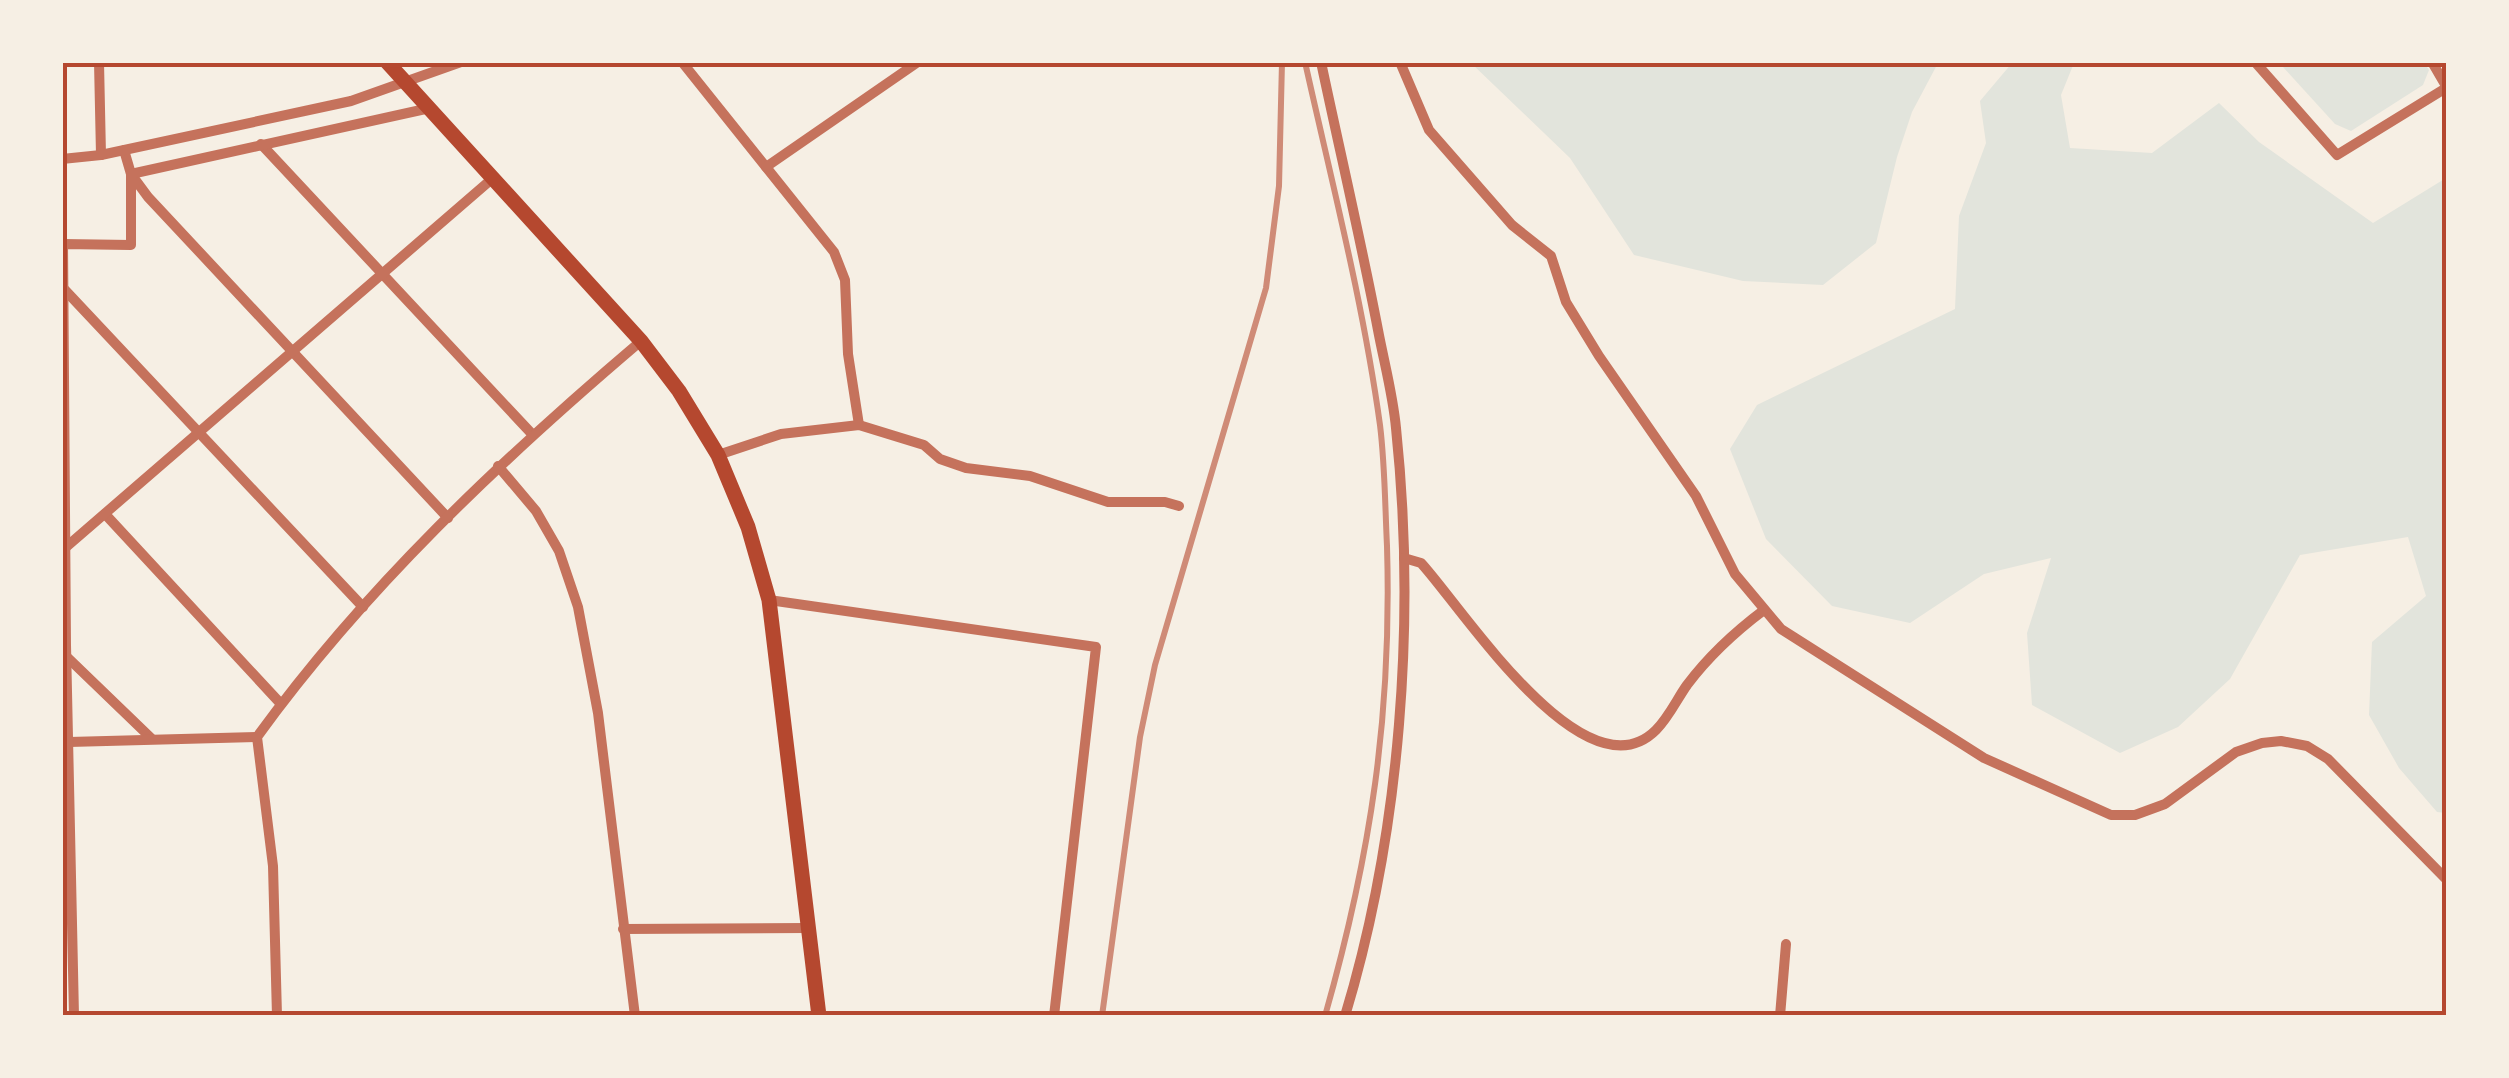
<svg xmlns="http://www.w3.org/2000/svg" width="2509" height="1078" font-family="'PT Sans Narrow',sans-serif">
<rect width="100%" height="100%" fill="#f6efe4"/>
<g fill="#e2e4dc">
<polygon points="1471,63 1938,63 1912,112 1897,157 1876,243 1823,285 1743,281 1634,255 1570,158"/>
<polygon points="2012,63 2074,63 2061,95 2070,148 2152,153 2219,103 2259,142 2373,223 2446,178 2446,813 2437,812 2399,768 2369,715 2372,642 2426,596 2408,537 2300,555 2230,679 2178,727 2120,753 2032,705 2027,633 2051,558 1984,574 1910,623 1832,606 1766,539 1730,449 1757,405 1955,309 1959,216 1986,143 1980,101"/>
<polygon points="2288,63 2424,63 2429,70 2423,85 2351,131 2335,124 2283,67"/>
</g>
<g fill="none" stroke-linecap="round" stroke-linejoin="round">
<g stroke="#c5725c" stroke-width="10">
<polyline points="99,62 101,155"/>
<polyline points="682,62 834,252 845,280 848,354 859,425"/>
<path d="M1321,62C1340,152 1361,241 1378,330C1384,362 1393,395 1396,428C1416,619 1401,831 1345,1016"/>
<polyline points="1400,62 1429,130 1512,225 1551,256 1566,302 1599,356 1696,496 1735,574 1781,629 1984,758 2111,815 2135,815 2165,804 2236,752 2262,743 2281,741 2307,746 2328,759 2446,879"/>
<polyline points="2255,62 2337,155 2446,88"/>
<polyline points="2432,62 2446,86"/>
<polyline points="261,144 532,434"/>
<polyline points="124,150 131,174 148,197 448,518"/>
<polyline points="62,159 101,155 351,101 461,62"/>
<polyline points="766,167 918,62"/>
<polyline points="64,289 363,607"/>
<polyline points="718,455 781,434 859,425 924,445 940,459 966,468 1030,476 1108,502 1165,502 1179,506"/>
<polyline points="498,466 536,511 559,551 578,607 598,713 635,1016"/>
<polyline points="105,514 281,704"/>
<polyline points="65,548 493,178"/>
<path d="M1404,558L1421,563C1461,606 1585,801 1656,730C1669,717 1677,699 1687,685C1708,657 1736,631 1764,610"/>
<polyline points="769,600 1096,647 1054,1016"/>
<polyline points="67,657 151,738"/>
<polyline points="69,742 257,737"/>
<polyline points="623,929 807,928"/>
<polyline points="74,1016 66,645 63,244 131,245 131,174 430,108"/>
<path d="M277,1016L273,866L257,737C365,588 501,460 641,341"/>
<polyline points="1780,1016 1786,944"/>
</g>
<polyline stroke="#b5482f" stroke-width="15" points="387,62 641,341 679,391 718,455 748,527 769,600 819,1016"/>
<g stroke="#cf8b77" stroke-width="6">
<path d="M1305,62C1332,183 1363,302 1380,425C1385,465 1385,506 1387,546C1392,714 1371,854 1325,1016"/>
<polyline points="1102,1016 1140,737 1155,665 1266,288 1279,186 1282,62"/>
</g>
</g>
<rect width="2509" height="1078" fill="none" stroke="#f6efe4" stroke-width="130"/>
<rect x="65" y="65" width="2379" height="948" fill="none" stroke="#b5482f" stroke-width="4"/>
</svg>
